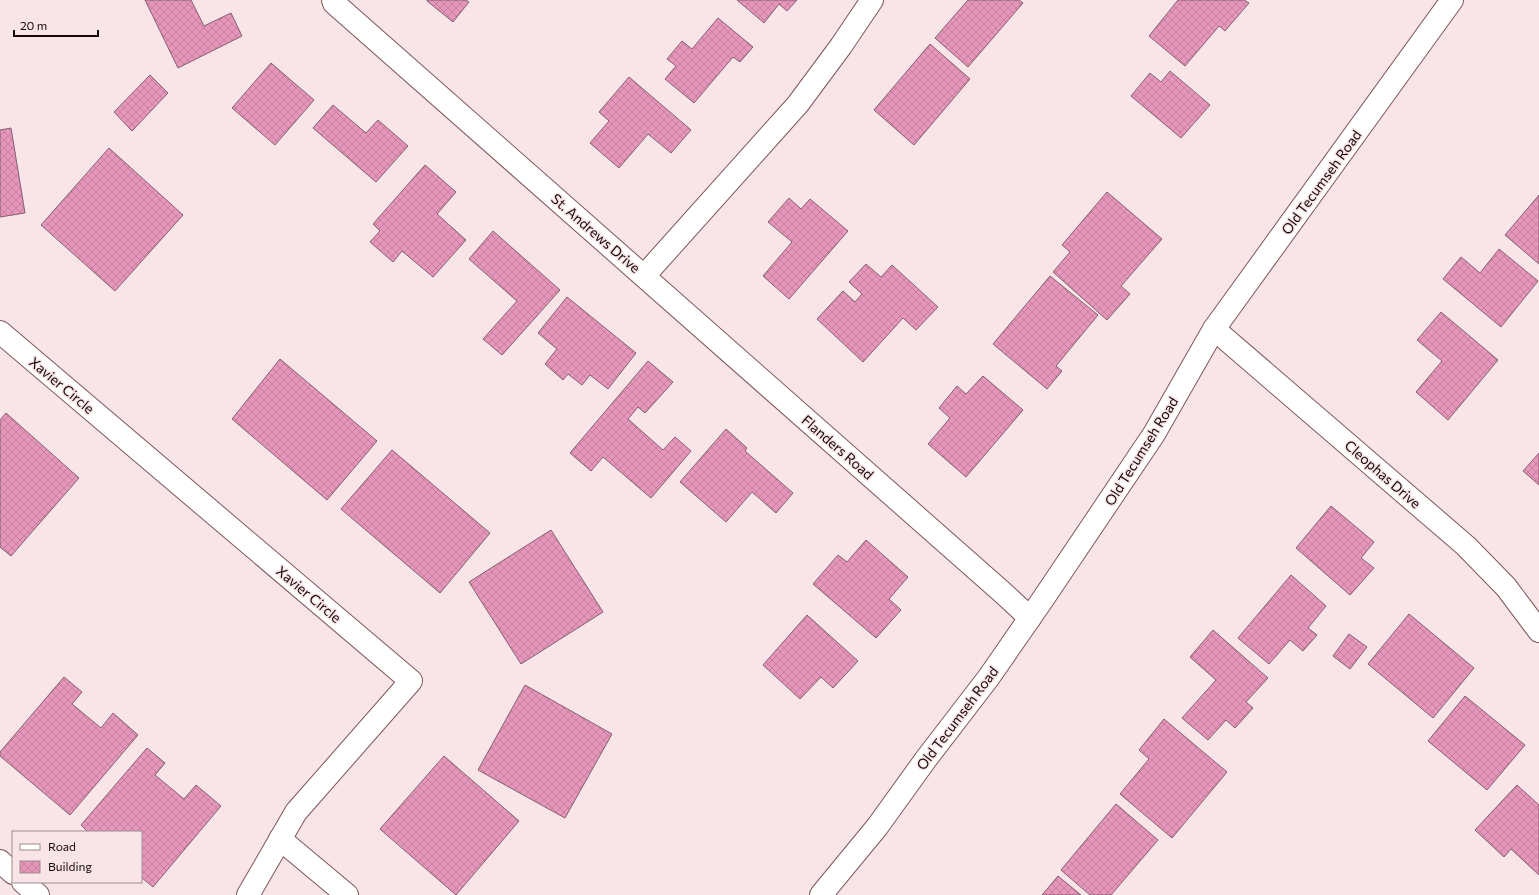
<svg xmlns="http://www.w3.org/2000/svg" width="1539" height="895" font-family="Commissioner,sans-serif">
<defs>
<pattern id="building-cross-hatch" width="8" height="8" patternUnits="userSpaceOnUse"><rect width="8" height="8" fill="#e796bb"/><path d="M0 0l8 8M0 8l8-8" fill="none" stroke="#c5809f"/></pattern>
</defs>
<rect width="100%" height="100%" fill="#f9e5e7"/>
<g fill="url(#building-cross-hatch)" stroke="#845f6f">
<polygon points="145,0 191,0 204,26 231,13 242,36 178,68"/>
<polygon points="427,0 466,0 469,2 453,22 427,1"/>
<polygon points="737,0 797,0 787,11 779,4 764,23"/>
<polygon points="968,0 1019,0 1023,3 968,67 935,38"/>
<polygon points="1178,0 1244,0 1249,3 1225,31 1219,26 1185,66 1149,36"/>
<polygon points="718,18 753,47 740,62 733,57 694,103 665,79 676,66 667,59 682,41 692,49"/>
<polygon points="930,44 970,79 914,145 874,110"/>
<polygon points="271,63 314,100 275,145 232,108"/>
<polygon points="1170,71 1210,105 1181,138 1131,96 1150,73 1161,82"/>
<polygon points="150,75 168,93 132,131 114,112"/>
<polygon points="629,77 691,130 671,153 648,134 619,168 590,143 609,121 599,112"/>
<polygon points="333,105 366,133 378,120 408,146 376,182 313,128"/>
<polygon points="11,128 25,213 0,217 0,130"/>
<polygon points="109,148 183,215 115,291 41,225"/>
<polygon points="425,165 456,192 437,214 466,240 433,277 402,251 393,262 370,242 380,231 373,224"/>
<polygon points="1107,192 1162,239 1121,286 1130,294 1107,320 1053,272 1070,252 1062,245"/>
<polygon points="1539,195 1539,264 1505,235"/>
<polygon points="789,198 801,209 810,199 848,231 789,299 763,276 792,242 768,222"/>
<polygon points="493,231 560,290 502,355 483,339 517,301 469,259"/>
<polygon points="1499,249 1538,281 1501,327 1443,279 1461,257 1480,273"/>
<polygon points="866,264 881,277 892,265 938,307 916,330 903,318 863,362 817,319 843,291 855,302 862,294 849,282"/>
<polygon points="1050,276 1098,315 1056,366 1062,371 1047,389 993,344"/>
<polygon points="567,297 636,353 608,389 590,375 582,385 568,374 563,380 545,364 557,349 538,333"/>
<polygon points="1441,312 1498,360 1448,420 1416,392 1442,361 1417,340"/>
<polygon points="280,359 377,441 327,500 232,419"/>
<polygon points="648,361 673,382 645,413 638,407 628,419 663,450 675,437 691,451 651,498 603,457 591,471 570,453"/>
<polygon points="983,376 1023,410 966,477 928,444 950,418 939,408 957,386 966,394"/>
<polygon points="6,413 79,478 11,556 0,547 0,420"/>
<polygon points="726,429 747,448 745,451 793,493 776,513 752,492 726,522 680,482"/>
<polygon points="392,450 490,533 440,593 341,509"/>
<polygon points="1539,453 1539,485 1523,471"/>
<polygon points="1331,506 1374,542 1361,558 1374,568 1350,595 1296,548"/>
<polygon points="551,530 603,612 521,664 469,582"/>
<polygon points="866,540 908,577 889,599 901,610 876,638 813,584 838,555 847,562"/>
<polygon points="1291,575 1326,606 1308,628 1317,635 1303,651 1290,640 1269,664 1238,638"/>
<polygon points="1409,614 1474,668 1433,718 1368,664"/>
<polygon points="807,615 858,661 833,688 821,677 800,699 763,665"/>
<polygon points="1213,630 1268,678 1246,702 1253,708 1235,728 1226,720 1208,740 1182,718 1216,680 1190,657"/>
<polygon points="1349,634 1367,647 1350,669 1333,656"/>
<polygon points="64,677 82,692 72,704 101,728 113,713 138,735 70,815 0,756 0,752"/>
<polygon points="525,685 612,734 565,818 478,770"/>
<polygon points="1465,696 1525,745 1487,790 1428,741"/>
<polygon points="1164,719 1227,772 1172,838 1120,794 1149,759 1139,750"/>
<polygon points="147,748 165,763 155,775 184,799 196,785 221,806 153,887 141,877 141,832 88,832 81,825"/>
<polygon points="444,756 519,821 456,895 380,829"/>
<polygon points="1517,785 1539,805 1539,875 1511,849 1504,857 1475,830"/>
<polygon points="1116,804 1158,840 1111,895 1090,895 1061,870"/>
<polygon points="1058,876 1081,895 1042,895"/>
</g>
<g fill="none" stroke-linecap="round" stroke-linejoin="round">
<g stroke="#7f565b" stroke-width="24">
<g id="street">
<polyline points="333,0 334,3 1002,592 1030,618"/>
<polyline points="644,276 798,104 841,46 872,0"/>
<polyline points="1214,329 1466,546 1506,587 1539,631"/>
<polyline points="0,332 411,681 296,812 248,895"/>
<polyline points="280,839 347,895"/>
<polyline points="0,861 13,873"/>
<polyline points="23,882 38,895"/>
</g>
</g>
<g stroke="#7f565b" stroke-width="24">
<polyline id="secondary" points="821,895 877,827 926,759 989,677 1043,599 1154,434 1214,329 1452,0"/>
</g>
<use href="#street" stroke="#fff" stroke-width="22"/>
<use href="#secondary" stroke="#fff" stroke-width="22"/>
</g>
<g text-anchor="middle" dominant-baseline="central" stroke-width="3" stroke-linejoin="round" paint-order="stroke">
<g font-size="14" fill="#150709" stroke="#f9e5e7">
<text transform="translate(1321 182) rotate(-54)">Old Tecumseh Road</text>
<text transform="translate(596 233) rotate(41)">St. Andrews Drive</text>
<text transform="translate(62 385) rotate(40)">Xavier Circle</text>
<text transform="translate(838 447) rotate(41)">Flanders Road</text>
<text transform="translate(1141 451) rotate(-58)">Old Tecumseh Road</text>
<text transform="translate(1383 474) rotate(41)">Cleophas Drive</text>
<text transform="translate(309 594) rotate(40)">Xavier Circle</text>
<text transform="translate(957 718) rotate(-53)">Old Tecumseh Road</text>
</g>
</g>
<rect x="12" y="831" width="130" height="52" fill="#f9e5e7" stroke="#9e8c8e"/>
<rect x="20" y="844" width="20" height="6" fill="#ffffff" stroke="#9e8c8e"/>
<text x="48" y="851" font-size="12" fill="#150709">Road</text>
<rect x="20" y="861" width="20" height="12" fill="url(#building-cross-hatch)" stroke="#9e8c8e"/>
<text x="48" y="871" font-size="12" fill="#150709">Building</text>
<path d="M14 30v6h84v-6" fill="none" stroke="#150709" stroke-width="2"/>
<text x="20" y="30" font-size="12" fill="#150709" stroke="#f9e5e7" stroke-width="3" paint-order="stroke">20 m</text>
</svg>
